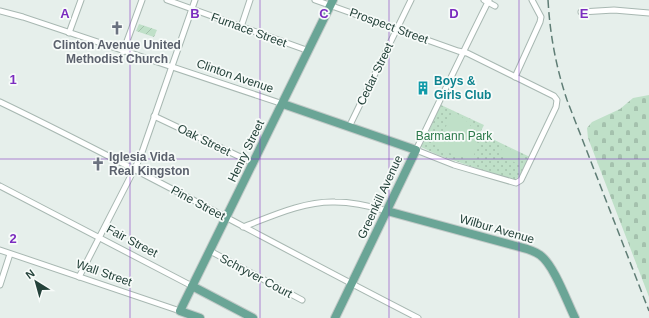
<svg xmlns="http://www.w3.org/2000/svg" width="649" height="318" font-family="Arial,sans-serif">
<defs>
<pattern id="cemetery-stones" width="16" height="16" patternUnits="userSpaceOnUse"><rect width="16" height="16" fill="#bfe0c8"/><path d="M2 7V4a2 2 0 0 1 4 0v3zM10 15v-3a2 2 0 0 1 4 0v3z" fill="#a4c1ad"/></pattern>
<pattern id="park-dots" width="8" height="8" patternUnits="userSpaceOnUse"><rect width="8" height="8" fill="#bfe0c8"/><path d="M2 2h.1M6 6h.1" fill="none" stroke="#a4c1ad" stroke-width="1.8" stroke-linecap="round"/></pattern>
<pattern id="garden-furrows" width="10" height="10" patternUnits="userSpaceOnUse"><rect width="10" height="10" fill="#bfe0c8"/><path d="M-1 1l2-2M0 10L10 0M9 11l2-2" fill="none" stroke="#a4c1ad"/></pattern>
</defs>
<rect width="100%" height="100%" fill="#e6efeb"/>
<polygon fill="url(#cemetery-stones)" points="649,95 649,297 588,138 587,128 592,122 620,109 633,98"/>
<path fill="url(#park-dots)" d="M441,105L484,125L480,133L530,157C525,165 522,180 511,180L438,155L421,147Z"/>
<polygon fill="url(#garden-furrows)" points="139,24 157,30 154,37 136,31"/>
<g fill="#bfe0c8">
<path d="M454,112C474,123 482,139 472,160L440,150L436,144Z"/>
<polygon points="503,146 521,154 516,163 499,155"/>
</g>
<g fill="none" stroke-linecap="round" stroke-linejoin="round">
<g stroke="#a8b8b2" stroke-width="7">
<g id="minor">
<polyline points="167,0 309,51"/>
<path d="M315,0L458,51L467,53L554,96L557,100L556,107L521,180L516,183L454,165L416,150C440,100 464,50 489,0"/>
<polyline points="484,0 495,6"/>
<polyline points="0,11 23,17 283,104"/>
<polyline points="581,12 614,10 649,13"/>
<polyline points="241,27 250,0"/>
<polyline points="69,33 81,0"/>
<polyline points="123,52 142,0"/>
<polyline points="515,77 540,22 541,17 532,0"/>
<path d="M0,102C142,170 279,247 418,318"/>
<polyline points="154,116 253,163"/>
<polyline points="349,127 411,0"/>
<polyline points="0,186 192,286"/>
<path d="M243,227C272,216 304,201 335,202C353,202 370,206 387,211"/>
<polyline points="0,250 180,311"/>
<polyline points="210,251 302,300"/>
<polyline points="79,277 140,158 195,0"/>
<polyline points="0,285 10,254"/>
</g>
</g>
<g stroke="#c2cac8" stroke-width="10">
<g id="primary">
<polyline points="283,104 416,150 335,318"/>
<path d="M387,211L516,246C524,248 533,250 540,255C554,265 567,302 575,318"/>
<polyline points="192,286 253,318"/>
<polyline points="200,318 180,311 333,0"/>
</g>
</g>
<use href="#minor" stroke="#fff" stroke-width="5"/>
<use href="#primary" stroke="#6aa596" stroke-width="8"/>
<path stroke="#5f7d75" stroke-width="1.5" stroke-dasharray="8 4" stroke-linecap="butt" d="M548,0C550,35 556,67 567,100L649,311"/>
</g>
<path fill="none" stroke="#7b2cbf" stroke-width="1" stroke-opacity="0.55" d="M130,0V318M260,0V318M389,0V318M519,0V318M0,159H649"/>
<defs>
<g id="church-bare" transform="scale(1.08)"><path d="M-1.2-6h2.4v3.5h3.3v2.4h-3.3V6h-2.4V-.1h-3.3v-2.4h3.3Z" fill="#6b7280" stroke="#f7fbf9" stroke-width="2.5" paint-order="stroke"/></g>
<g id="building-bare" transform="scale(1.08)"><path d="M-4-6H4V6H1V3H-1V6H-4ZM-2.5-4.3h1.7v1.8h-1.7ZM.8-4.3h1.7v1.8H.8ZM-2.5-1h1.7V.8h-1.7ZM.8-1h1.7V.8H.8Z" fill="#0f9aa8" stroke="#f7fbf9" stroke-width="2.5" paint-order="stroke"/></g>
</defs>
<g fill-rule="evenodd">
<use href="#church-bare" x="117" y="28"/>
<use href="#building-bare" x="423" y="88"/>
<use href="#church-bare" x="98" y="164"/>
</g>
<g text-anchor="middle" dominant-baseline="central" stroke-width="3.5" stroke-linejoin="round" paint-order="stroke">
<g font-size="12" fill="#24423a" stroke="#f7fbf9">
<text transform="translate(389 26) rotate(20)">Prospect Street</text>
<text transform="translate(249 30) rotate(20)">Furnace Street</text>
<text transform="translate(375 74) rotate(-64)">Cedar Street</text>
<text transform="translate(235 76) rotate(19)">Clinton Avenue</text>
<text transform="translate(204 140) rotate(26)">Oak Street</text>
<text transform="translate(246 151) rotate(-64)">Henry Street</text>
<text transform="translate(380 197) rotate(-65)">Greenkill Avenue</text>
<text transform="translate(198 203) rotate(28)">Pine Street</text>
<text transform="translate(497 229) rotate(16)">Wilbur Avenue</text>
<text transform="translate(132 241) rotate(28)">Fair Street</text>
<text transform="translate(104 273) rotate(19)">Wall Street</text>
<text transform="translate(256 276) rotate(28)">Schryver Court</text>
</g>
<g font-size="12" font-weight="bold" fill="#5b616d" stroke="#f7fbf9">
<text x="117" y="45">Clinton Avenue United<tspan x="117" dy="14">Methodist Church</tspan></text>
<text x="109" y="157" text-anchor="start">Iglesia Vida<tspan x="109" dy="14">Real Kingston</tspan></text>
</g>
<g font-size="12" font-weight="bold" fill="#0d838f" stroke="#f7fbf9" text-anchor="start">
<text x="434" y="81">Boys &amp;<tspan x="434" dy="14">Girls Club</tspan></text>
</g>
<g font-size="12" fill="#2d7a4b" stroke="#f7fbf9">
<text x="454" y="136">Barmann Park</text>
</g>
</g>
<g font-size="13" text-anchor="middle" font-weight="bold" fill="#7b2cbf" stroke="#f7fbf9" stroke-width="3.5" stroke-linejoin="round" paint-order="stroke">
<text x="65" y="18">A</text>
<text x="195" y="18">B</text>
<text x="324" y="18">C</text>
<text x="454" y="18">D</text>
<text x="584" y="18">E</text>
<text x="13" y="84">1</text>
<text x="13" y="243">2</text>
</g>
<g transform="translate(36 282) rotate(323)" stroke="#f7fbf9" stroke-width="3" paint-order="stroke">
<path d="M0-3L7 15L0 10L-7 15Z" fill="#24423a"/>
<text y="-6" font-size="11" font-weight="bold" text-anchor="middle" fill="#24423a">N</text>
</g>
</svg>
